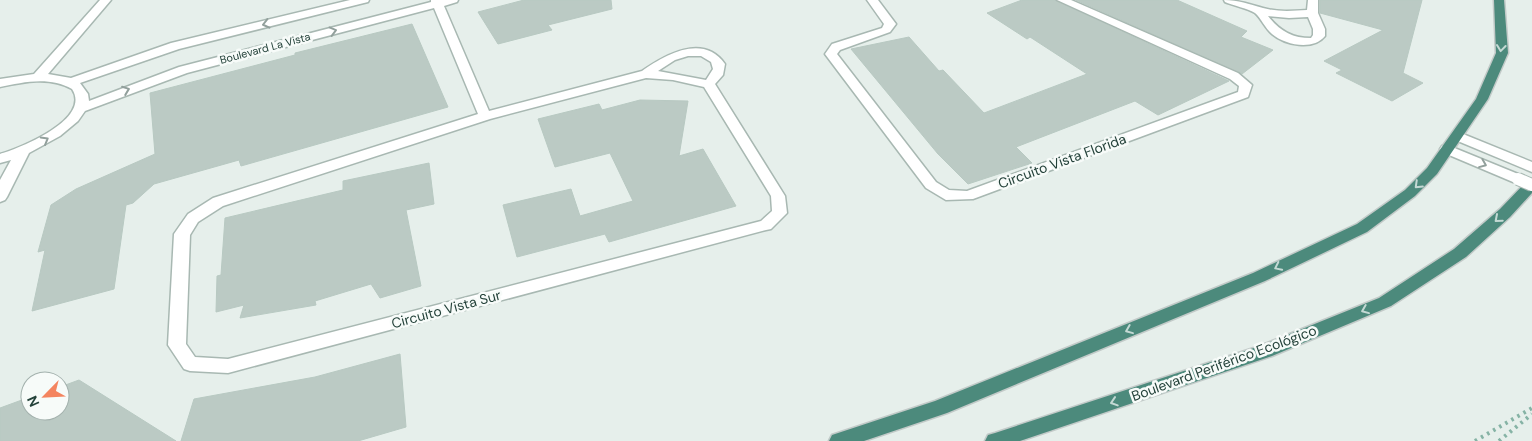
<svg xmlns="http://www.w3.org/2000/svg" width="1532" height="441" font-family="'DM Sans',sans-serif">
<rect width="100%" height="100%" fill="#e6efeb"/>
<g fill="#bbcac4" stroke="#b8c9c2">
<polygon points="524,0 611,0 612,9 548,25 552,30 498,44 478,12"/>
<polygon points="1022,0 1055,0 1229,81 1158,115 1135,101 1016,147 1032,163 968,184 938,154 851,49 909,37 939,71 943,70 984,113 1087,74 1030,37 1027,39 987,13"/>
<polygon points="1076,0 1177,0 1247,31 1241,37 1273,50 1242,74"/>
<polygon points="1320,0 1422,0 1403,73 1423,83 1392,101 1336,73 1342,70 1324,61 1383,30 1320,13"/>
<polygon points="412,24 448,107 241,166 239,160 154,184 133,203 126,205 114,289 32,311 45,250 38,252 51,205 76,189 155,154 150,93 295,55 295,53"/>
<polygon points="640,100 688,101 679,156 703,149 736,206 609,242 605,234 517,257 503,205 571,189 580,216 633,201 610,153 555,167 538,119 599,104 602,110"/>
<polygon points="429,163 434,204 406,210 421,286 380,298 371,284 315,301 316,305 240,318 244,305 216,312 217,276 221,275 225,218 343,190 343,181"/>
<polygon points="400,354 406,427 358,441 181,441 194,399 315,377"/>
<polygon points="79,380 176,441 0,441 0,408 30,397 30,411 60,411 60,387"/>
</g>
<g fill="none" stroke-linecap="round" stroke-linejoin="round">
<g stroke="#a8b8b2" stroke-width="3">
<g id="minor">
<path d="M100,0H111L48,74L71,78L171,43L350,0H369L368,2L179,49L80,83L88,94L89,101L179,67L431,2V0H458L457,2L444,6L489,111L642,71C665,55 703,33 725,64L723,75L715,84L785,196L787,213L771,229L766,230L228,373L190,371L184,369L168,345L174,234L188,214L213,198L478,114L434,8L187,73L85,111L78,121L60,136L29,153L7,197L5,200L0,202V180L11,160L0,163V154C21,148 92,119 72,89C50,76 23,82 0,87V79L34,74ZM688,56H701L711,62L713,69L706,80L658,71L675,60ZM646,78L673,80L704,87L771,196L772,211L761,221L228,359L195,357L186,344L190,235L198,222L223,206L490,119Z"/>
<polygon points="867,0 878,0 896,24 890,32 840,50 837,54 936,182 949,190 967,191 1238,92 1239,86 1230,79 1057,0 1071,0 1238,73 1252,85 1248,97 973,199 946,200 926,188 825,54 832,44 882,28 884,24"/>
<path d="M1224,0C1239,0 1248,4 1263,8C1277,12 1292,11 1307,10L1308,0H1318V13L1325,29V36C1313,51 1285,45 1272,34C1265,28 1261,18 1255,13C1249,9 1232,5 1225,2ZM1268,16L1289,18L1308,17L1313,29V35L1311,38C1292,38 1280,31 1268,16Z"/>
</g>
</g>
<g stroke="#a8b8b2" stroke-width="3">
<g id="tertiary">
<polygon points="1458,132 1532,162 1532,172 1453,139 1451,136 1453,133"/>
<polygon points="1447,145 1523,176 1525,179 1523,182 1513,182 1442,152 1440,149 1442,146"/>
</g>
</g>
<g stroke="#c2cac8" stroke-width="3">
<g id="trunk">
<polygon points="1494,0 1504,0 1508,53 1488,99 1437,174 1415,196 1367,232 1265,281 947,413 864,441 829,441 832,435 935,401 1253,273 1357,224 1405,190 1427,168 1476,99 1496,53"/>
<polygon points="1532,179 1532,193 1510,217 1466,257 1391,306 1272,356 1020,441 985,441 988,435 995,433 1260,346 1379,298 1454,249 1500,209 1527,181"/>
</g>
</g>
<g stroke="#86b3a5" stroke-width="4" stroke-dasharray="2.5 4.5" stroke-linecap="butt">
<polyline points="1475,441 1532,408"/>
<polyline points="1499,441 1532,414"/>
</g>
<use href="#minor" fill="#fff" fill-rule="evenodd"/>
<use href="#tertiary" fill="#fff" fill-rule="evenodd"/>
<use href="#trunk" fill="#4c8a7c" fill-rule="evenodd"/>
<g stroke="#a8b8b2" stroke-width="14" stroke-linecap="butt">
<polyline id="tertiary-bridge" points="1518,179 1532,185"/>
</g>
<use href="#tertiary-bridge" stroke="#fff" stroke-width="12"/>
</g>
<defs><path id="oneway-chevron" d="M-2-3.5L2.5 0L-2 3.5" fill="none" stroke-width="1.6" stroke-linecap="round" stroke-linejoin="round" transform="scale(1.25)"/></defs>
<g stroke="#92a09c">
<use href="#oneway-chevron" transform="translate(266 24) rotate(166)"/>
<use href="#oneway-chevron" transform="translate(333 31) rotate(-15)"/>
<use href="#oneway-chevron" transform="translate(126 90) rotate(-21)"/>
<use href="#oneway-chevron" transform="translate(45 140) rotate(-30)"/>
<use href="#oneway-chevron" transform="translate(1483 164) rotate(22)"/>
</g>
<g stroke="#c4d9d4">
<use href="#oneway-chevron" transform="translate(1501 48) rotate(97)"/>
<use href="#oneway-chevron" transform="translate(1418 185) rotate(136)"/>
<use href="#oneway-chevron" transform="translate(1498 219) rotate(139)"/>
<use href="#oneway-chevron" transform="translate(1278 267) rotate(154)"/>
<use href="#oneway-chevron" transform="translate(1365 310) rotate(158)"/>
<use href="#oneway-chevron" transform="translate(1129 330) rotate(158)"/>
<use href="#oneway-chevron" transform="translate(1114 402) rotate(162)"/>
</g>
<g text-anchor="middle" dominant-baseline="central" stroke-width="5" stroke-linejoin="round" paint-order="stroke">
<g font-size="11" fill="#24423a" stroke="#f7fbf9">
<text transform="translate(265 48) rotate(-15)">Boulevard La Vista</text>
</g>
<g font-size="14" fill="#24423a" stroke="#f7fbf9">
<text transform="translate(1062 161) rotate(-20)">Circuito Vista Florida</text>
<text transform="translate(446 309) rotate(-15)">Circuito Vista Sur</text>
<text transform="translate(1224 363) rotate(-20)">Boulevard Periférico Ecológico</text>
</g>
</g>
<g transform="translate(45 396) rotate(246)"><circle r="24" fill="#f7fbf9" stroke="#a3b1ad"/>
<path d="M0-4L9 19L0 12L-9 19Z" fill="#f4845f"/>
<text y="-8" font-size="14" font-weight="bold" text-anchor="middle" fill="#24423a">N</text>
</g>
</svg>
